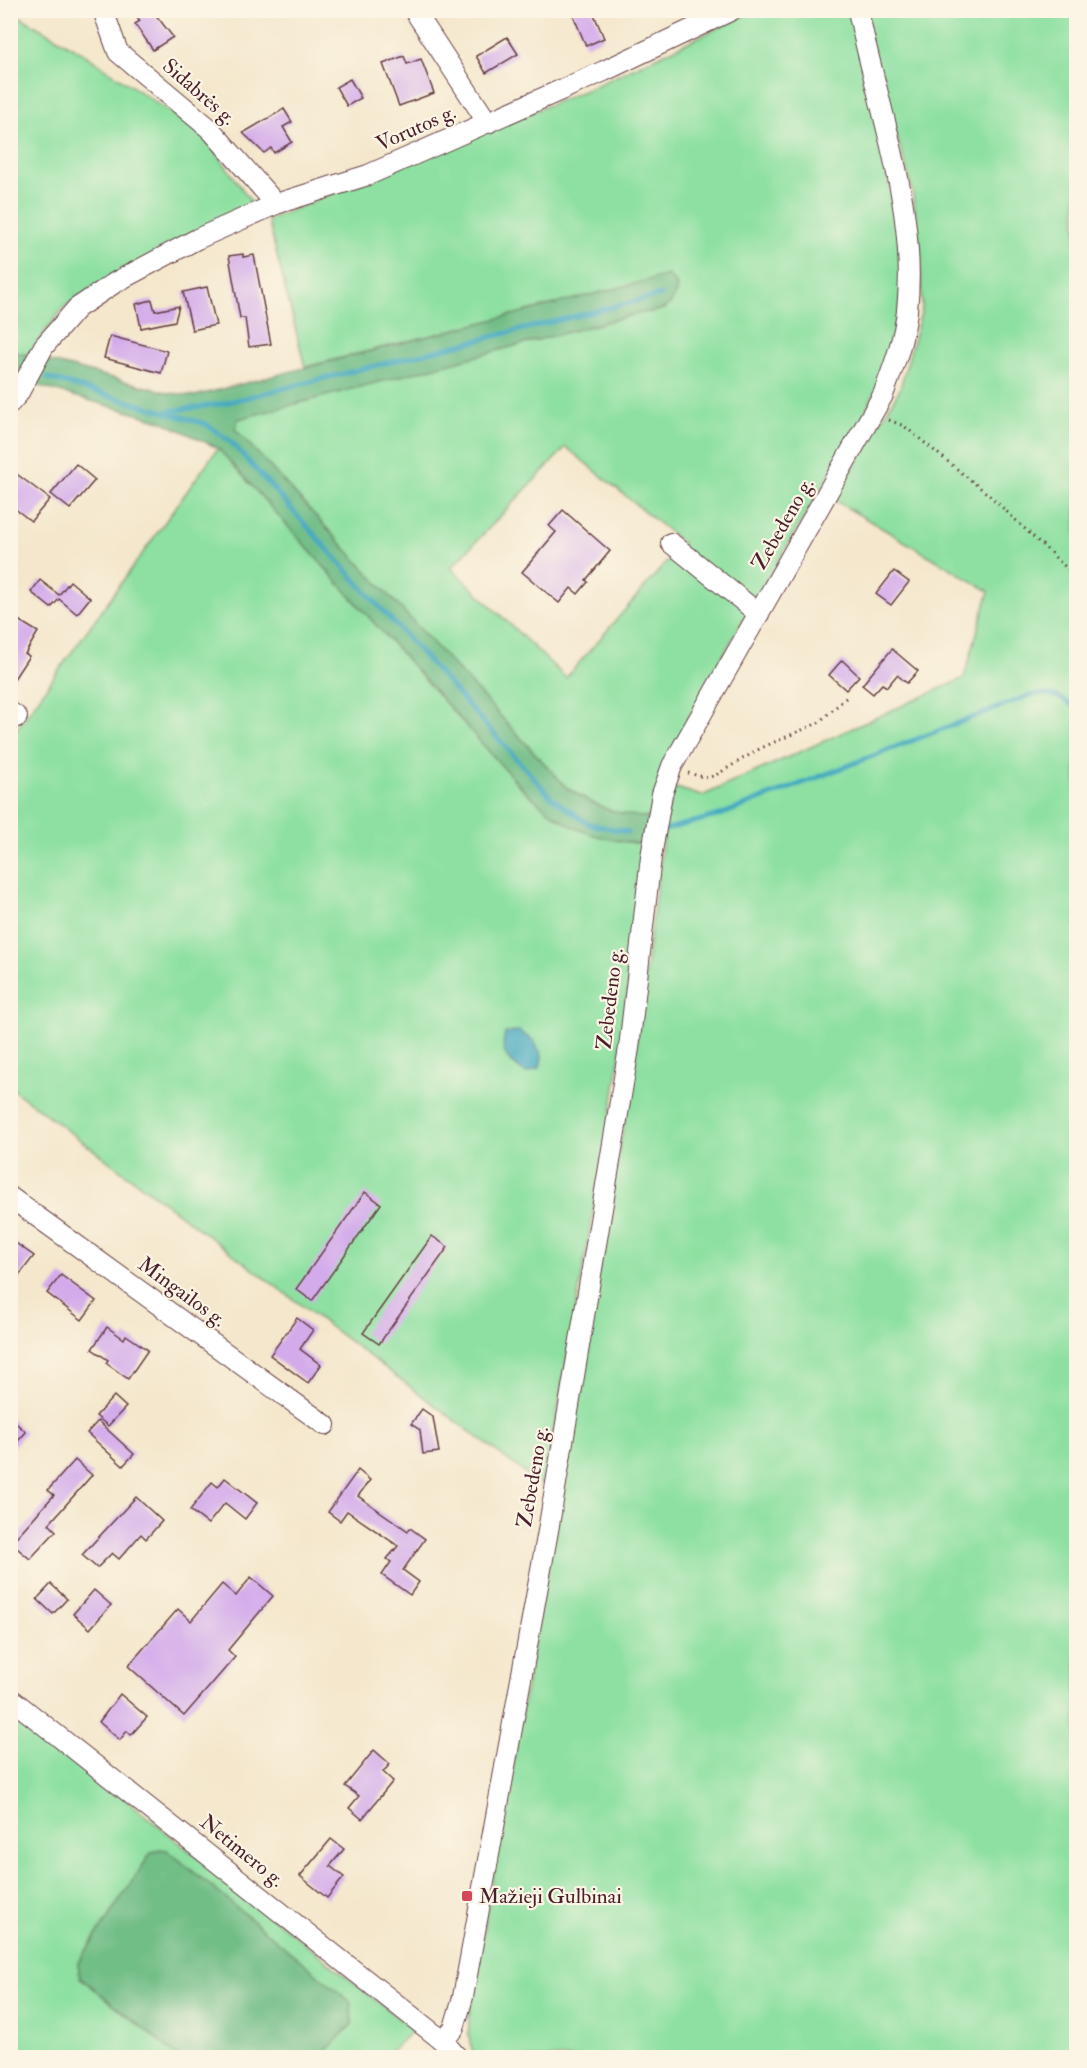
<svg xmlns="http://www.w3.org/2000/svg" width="1087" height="2068" font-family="'IM FELL Double Pica',serif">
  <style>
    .green { fill: #8de0a1; stroke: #6c8066; stroke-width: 1.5; fill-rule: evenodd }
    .forest { fill: #72be87; stroke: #5e6e59; stroke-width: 1.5 }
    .water { fill: #3fa8c0; stroke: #446476; stroke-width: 1.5 }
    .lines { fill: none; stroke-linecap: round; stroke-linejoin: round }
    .stream { stroke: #3fa8c0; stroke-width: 5 }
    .building { fill: #d3abeb }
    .street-casing { stroke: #643d43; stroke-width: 22 }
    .path { stroke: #643d43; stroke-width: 3; stroke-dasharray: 1.5 4.5; stroke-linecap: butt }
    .street { stroke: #fff; stroke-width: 20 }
    .poi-dot { fill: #d1495b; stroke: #fcf5e5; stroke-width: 2 }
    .labels { text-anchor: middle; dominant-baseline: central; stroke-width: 4.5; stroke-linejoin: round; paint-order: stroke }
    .street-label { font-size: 21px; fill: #4a1f2b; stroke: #fcf5e5 }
    .poi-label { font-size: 21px; fill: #4a1f2b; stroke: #fcf5e5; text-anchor: start }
  </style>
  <rect width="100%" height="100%" fill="#fcf5e5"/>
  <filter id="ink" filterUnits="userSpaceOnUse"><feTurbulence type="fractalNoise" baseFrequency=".0167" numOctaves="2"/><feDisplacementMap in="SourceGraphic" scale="12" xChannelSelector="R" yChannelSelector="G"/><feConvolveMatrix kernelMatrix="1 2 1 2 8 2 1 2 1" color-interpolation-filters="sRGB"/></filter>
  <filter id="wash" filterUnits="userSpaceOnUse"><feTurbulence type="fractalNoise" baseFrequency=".008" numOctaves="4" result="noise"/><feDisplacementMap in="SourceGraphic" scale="24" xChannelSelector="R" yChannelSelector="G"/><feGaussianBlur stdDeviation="1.35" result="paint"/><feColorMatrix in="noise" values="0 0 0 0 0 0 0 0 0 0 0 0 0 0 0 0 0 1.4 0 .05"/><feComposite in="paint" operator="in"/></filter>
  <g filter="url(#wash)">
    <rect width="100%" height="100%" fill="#f4e7cc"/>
    <g class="green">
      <polygon points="10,11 82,53 204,135 252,203 91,289 65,306 44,333 32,356 11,351"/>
      <path d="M754,11h97l47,209 4,68 -11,72 -34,68 -124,209 -45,81 -39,100c-36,-4 -52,-11 -82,-30l-332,-359 3,-10 398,-105c24,-4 37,-1 41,-29l-9,-9 -363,91 -37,-147 325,-133zM566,447l117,96 -117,135 -115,-110z"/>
      <path d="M865,11h211v2046l-599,1c-9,-13 -9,-26 -8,-42l163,-939 32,-247 9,-43 29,9 262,-118 25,-87 -155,-91 66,-111 22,-80 -1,-54 -9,-66 -45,-158z"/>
      <path d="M218,448l301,337c43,41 65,53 124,59l-19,182 -10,69 -70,392 -533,-399 -1,-362 6,4z"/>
      <polygon points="10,1707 413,2030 385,2057 320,2057 352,2024 160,1849 151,1853 78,1963 80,1977 179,2057 11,2057"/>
    </g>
    <g class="forest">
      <path d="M668,275l9,10c-4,28 -17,25 -41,29l-398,105 -3,10 332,359c30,19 46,26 82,30l-6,26c-59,-6 -81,-18 -124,-59l-301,-337 -57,-27 -150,-43 -1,-27 160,42 25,3z"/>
      <polygon points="160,1849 167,1850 351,2002 352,2024 320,2057 179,2057 80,1977 78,1963 151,1853"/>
    </g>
    <path class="water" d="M519,1031l15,10 8,15 -2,12 -14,5c-17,-11 -27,-19 -21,-40z"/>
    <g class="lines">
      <g class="stream">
        <polyline points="48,378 206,424 230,441 551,797 589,824 628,832"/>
        <polyline points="169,411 221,404 661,295"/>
        <path d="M664,830l56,-15 308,-119c20,-5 32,0 48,12"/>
      </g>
    </g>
    <g id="blocks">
      <g class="building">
        <polygon points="144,10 152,10 173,37 153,50 135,24 140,21 136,15"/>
        <polygon points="571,10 592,10 604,38 586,46"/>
        <polygon points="507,37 518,54 486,73 476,56"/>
        <polygon points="404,56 407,64 421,59 434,93 399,106 383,64"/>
        <polygon points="350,79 361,98 347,106 336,87"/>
        <polygon points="284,109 292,122 283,127 292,142 274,153 271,148 264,153 243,133"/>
        <polygon points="243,254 243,257 254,255 271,344 249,347 245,318 240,318 229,256"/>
        <polygon points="207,287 216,325 192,330 183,292"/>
        <polygon points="152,300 155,311 179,306 175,321 141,328 136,304"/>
        <polygon points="110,336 167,351 161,373 104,358"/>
        <polygon points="76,464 95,480 70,509 51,494"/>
        <polygon points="10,469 50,499 31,521 10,505"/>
        <polygon points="563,510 610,551 586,580 588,582 578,594 571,588 559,603 522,572 556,532 549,526"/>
        <polygon points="894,571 909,582 891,605 876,594"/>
        <polygon points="40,580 59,595 70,581 90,598 77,614 59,599 51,608 31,592"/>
        <polygon points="10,615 38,632 25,654 29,656 10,685"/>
        <polygon points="892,649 918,671 907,683 897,675 887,687 882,684 873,694 862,685"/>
        <polygon points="842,660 859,676 846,690 829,675"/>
        <polygon points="365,1192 381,1204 312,1301 296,1289"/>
        <polygon points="432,1236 448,1247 379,1344 363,1333"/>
        <polygon points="10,1239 34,1256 10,1287"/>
        <polygon points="61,1275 96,1301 82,1320 47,1293"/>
        <polygon points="297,1318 313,1330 300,1349 321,1365 308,1383 270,1355"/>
        <polygon points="107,1327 124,1339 126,1335 148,1350 128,1379 106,1363 108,1360 92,1349"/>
        <polygon points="114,1396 126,1407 108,1426 96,1416"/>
        <polygon points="422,1409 433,1417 439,1452 423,1454 420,1430 411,1424"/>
        <polygon points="10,1418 26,1432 10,1450"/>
        <polygon points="98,1421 134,1454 123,1466 87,1433"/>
        <polygon points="75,1460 92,1475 49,1524 56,1531 30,1559 11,1543 54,1495 48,1490"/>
        <polygon points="358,1470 370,1480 358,1496 408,1531 410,1528 425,1539 403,1570 419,1582 410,1595 382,1575 391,1562 387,1559 398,1546 347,1511 340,1521 328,1512"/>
        <polygon points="225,1478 257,1503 245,1519 225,1503 208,1524 190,1510 212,1482 218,1487"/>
        <polygon points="136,1497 162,1521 146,1539 141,1534 119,1559 112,1553 97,1568 82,1555"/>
        <polygon points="251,1577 273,1596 228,1650 235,1657 184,1716 128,1666 178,1609 191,1621 222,1584 236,1596"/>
        <polygon points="51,1584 67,1599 53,1614 37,1599"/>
        <polygon points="94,1590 111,1605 90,1629 73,1614"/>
        <polygon points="120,1694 147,1717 131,1735 127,1731 120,1740 99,1722"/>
        <polygon points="374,1750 390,1764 383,1772 393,1781 362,1819 349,1808 359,1796 345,1786"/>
        <polygon points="331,1839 344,1849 330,1866 344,1877 327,1898 300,1876"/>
      </g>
    </g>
  </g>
  <g filter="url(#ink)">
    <use href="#blocks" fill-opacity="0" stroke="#643d43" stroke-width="1.5"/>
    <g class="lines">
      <defs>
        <g id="street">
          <polyline points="103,10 118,52 210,129 276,204"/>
          <polyline points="414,10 488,123"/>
          <polyline points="10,403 18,394 44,346 77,308 116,282 197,239 276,204 368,175 604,71 732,10"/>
          <polyline points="671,543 759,614"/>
          <polyline points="10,712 17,717"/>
          <polyline points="10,1197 325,1425"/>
          <polyline points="10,1698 443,2041 458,2058"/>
          <path d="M443,2041l11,-13 9,-31 85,-466 81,-483 22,-191 11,-63 10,-28 211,-371c10,-27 21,-55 24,-84 11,-102 -29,-202 -49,-301"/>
        </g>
      </defs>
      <use href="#street" class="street-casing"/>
      <g class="path">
        <polyline points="889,420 904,426 989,495 1076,577"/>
        <polyline points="688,773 707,778 716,775 761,748 818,723 848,696"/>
      </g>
      <use href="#street" class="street"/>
    </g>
  </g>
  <rect class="poi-dot" x="461" y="1890" width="12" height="12" rx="3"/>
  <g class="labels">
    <g class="street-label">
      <text transform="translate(199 92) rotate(41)">Sidabrės g.</text>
      <text transform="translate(416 128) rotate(-24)">Vorutos g.</text>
      <text transform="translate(783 524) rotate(-60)">Zebedeno g.</text>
      <text transform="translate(610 999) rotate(-83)">Zebedeno g.</text>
      <text transform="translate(182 1292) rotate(36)">Mingailos g.</text>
      <text transform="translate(533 1477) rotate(-80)">Zebedeno g.</text>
      <text transform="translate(242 1851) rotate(39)">Netimero g.</text>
    </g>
    <g class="poi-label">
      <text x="479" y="1896">Mažieji Gulbinai</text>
    </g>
  </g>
  <rect width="1087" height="2068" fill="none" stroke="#fcf5e5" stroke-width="36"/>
</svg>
